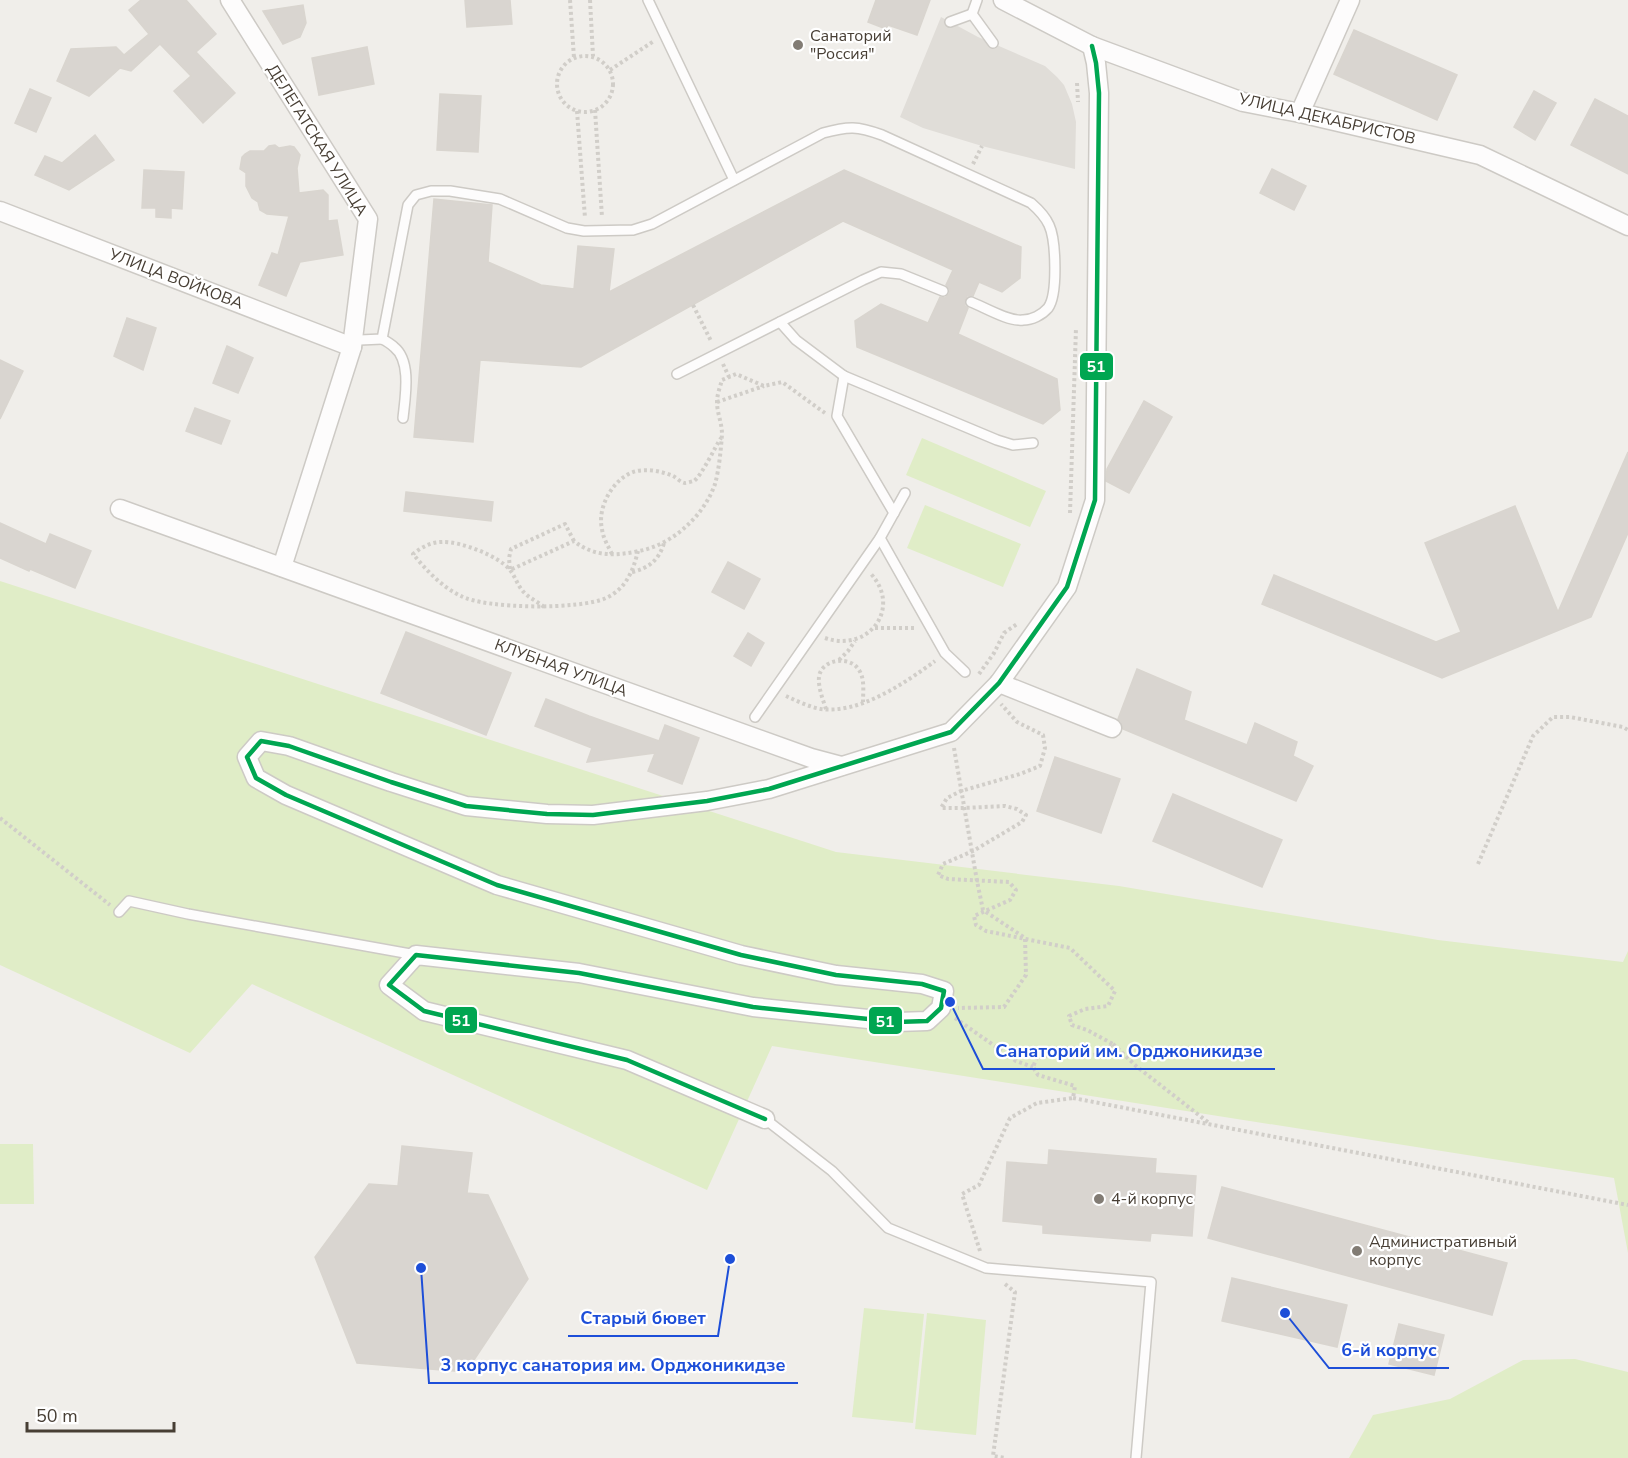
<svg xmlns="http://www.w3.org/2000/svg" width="1628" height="1458" font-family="'Nunito Sans',sans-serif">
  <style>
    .green { fill: #e0edc7 }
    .parking { fill: #e0ddd8 }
    .building { fill: #d9d5d0; stroke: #d9d5cf; stroke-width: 1.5 }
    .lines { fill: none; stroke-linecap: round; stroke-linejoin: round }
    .lane-casing { stroke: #cdcac5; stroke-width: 12 }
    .street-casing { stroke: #cdcac5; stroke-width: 21 }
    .path { stroke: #d1cec9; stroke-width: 4; stroke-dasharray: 3 3; stroke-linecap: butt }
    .lane { stroke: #fdfcfc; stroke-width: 9 }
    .street { stroke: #fdfcfc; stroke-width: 18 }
    .bus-1-casing { stroke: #fff; stroke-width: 9 }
    .bus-1 { stroke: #00a651; stroke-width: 4.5 }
    .poi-dot { fill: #827c74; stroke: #fff; stroke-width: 2 }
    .labels { text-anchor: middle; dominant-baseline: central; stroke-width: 4.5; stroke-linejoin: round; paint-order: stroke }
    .poi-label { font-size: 16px; fill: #473e34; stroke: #fff; text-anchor: start }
    .street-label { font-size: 16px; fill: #473e34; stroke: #fff }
    .leader { fill: none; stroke: #1d4ed8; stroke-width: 2 }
    .callout-dot { fill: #1d4ed8; stroke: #fff; stroke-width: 2 }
    .callout-label { font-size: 18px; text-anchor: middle; font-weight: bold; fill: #1d4ed8; stroke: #fff; stroke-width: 4.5; stroke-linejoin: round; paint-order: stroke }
    .line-badge { stroke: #fff; stroke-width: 2 }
    .badge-label { font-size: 16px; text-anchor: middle; font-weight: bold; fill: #fff }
  </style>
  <rect width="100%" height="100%" fill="#f0eeea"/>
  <g class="green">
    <polygon points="922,438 1046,491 1030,527 906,475"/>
    <polygon points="925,505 1021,544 1003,587 907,548"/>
    <polygon points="0,581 836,852 1119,886 1438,940 1623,962 1628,951 1628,1253 1614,1178 772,1046 707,1190 252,984 190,1053 0,965"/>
    <polygon points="0,1144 33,1144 34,1204 0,1204"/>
    <polygon points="864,1308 924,1314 913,1423 852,1417"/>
    <polygon points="927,1313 986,1320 976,1435 915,1429"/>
    <polygon points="1575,1359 1628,1372 1628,1458 1349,1458 1373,1415 1450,1399 1523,1360"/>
  </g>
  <polygon class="parking" points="941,17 978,37 1045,66 1057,77 1064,85 1072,104 1076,122 1075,169 982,146 923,128 900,117"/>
  <g class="building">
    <polygon points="141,0 186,0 216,34 196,52 235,93 203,123 174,91 191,76 160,44 131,71 120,68 89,96 57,81 71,49 116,47 124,55 149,34 129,10"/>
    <polygon points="465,0 510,0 512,24 467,27"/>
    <polygon points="876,0 930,0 917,35 888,25 886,29 868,22"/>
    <polygon points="303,5 306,23 300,37 283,44 263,11"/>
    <polygon points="1354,30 1457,75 1437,120 1334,74"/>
    <polygon points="367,47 374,84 319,95 312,58"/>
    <polygon points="30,89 51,98 36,132 15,123"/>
    <polygon points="1534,91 1556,103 1535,140 1514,127"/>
    <polygon points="440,94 481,96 478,152 437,150"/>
    <polygon points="1595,99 1628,116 1628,174 1571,145"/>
    <polygon points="95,135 114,160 69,190 35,175 45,156 62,163"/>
    <polygon points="275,145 279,148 290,146 294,147 300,155 297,168 299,193 323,190 328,195 328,221 337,220 343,255 300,262 286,296 259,285 272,253 278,255 289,216 267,214 260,210 258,202 252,198 246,186 246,173 240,169 242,157 245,154 250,151 264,151 269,146"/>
    <polygon points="1272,169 1306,186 1294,210 1260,193"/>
    <polygon points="144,170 184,172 182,209 171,208 171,218 156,217 156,208 142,208"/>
    <polygon points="844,170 1021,247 1020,278 1002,292 979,282 973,296 967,296 965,300 965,306 968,308 958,334 1057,379 1060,410 1043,424 857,347 855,321 881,304 928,323 940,297 945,298 949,294 950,290 946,285 953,270 843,221 581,367 480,360 473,442 414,437 434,199 492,205 488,262 541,285 574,289 578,246 614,249 609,292"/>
    <polygon points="127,318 156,328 143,370 114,356"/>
    <polygon points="227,346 253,358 238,393 213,383"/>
    <polygon points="0,360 23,371 0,419"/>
    <polygon points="1144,401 1172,417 1129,493 1106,481 1107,469"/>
    <polygon points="195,408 230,421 221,444 186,431"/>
    <polygon points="1628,452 1628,533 1591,617 1442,678 1262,604 1274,575 1436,642 1461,632 1425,543 1515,506 1558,612"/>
    <polygon points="406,492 493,502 491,521 404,511"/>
    <polygon points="0,523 46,544 50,534 91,551 75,588 30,569 29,571 0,558"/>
    <polygon points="728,562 760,579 744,609 712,592"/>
    <polygon points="406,632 511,673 486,735 381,693"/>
    <polygon points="748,633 764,643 751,666 734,656"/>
    <polygon points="1137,669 1191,692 1184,720 1247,745 1255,723 1297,742 1293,756 1313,766 1296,801 1123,729 1121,722 1118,719"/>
    <polygon points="546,699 589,716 659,741 665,725 699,738 682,784 648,771 655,753 587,762 592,748 535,726"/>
    <polygon points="1055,757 1120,779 1101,833 1037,811"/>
    <polygon points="1173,794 1282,840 1262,887 1153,841"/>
    <polygon points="402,1146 472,1153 467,1193 488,1195 528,1279 466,1372 357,1363 315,1257 369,1184 398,1186"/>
    <polygon points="1049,1150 1156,1159 1155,1173 1196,1176 1192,1236 1151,1233 1150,1241 1043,1233 1043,1225 1003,1221 1007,1162 1048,1165"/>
    <polygon points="1222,1187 1507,1263 1492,1315 1208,1238"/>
    <polygon points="1232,1278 1347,1305 1337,1347 1222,1321"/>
    <polygon points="1399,1324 1444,1335 1434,1375 1389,1364"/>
  </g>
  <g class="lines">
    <defs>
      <g id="lane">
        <polyline points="648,0 734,180"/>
        <polyline points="977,0 972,14 993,43"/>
        <polyline points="950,22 972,14"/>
        <polyline points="780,322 796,340 844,376 997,440 1013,445 1033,443"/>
        <path d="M382,339c4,2 9,5 12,8 18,14 11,51 9,71"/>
        <path d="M360,340l22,-1 26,-134 8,-10 15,-4h19l50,8 67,29 17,3 49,-1 19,-6 171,-91c26,-7 34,-7 59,2l149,68c8,7 14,13 18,22 7,15 9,70 -1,83 -6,7 -16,12 -25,12 -14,2 -39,-13 -52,-18"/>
        <polyline points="677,374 863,280 881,272 901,274 943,291"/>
        <polyline points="844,376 837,416 894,513"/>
        <polyline points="880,538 945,653 965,672"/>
        <polyline points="755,717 880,538 905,493"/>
        <polyline points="119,912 129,901 188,914 416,955"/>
        <polyline points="765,1119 832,1171 888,1228 986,1268 1151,1282 1136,1458"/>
      </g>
      <g id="street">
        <polyline points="230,0 368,219 352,347 282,567"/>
        <polyline points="1003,0 1092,46 1243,102 1300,113 1480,155 1628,226"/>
        <polyline points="1300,113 1350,0"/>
        <polyline points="0,211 352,347"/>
        <polyline points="120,509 811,758 841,766"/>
        <polyline points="999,683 1112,728"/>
        <polyline points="765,1119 627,1060 424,1011 389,985 416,955 579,973 753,1007 897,1022 927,1021 941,1008 944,991 922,984 836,975 741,955 497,885 286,795 256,778 247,757 261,741 289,746 391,782 466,806 547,814 593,815 707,801 769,789 951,732 999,683 1067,587 1095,500 1099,93 1096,63 1092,46"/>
      </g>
    </defs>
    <use href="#lane" class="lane-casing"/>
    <use href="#street" class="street-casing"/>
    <g class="path">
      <polyline points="570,0 574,58"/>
      <polyline points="590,0 593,56"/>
      <circle cx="585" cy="84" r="28"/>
      <polyline points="610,70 654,41"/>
      <polyline points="1077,83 1078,102"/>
      <polyline points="595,110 602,217"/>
      <polyline points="577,111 585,218"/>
      <polyline points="973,164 982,146"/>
      <polyline points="693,305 711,341"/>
      <polyline points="723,364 729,377"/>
      <polyline points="717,402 764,386"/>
      <polyline points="1070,513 1076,328"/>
      <path d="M574,541l-9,-17 -54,25 -2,9 1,12 64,-29c20,16 41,15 65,10 33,-6 65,-35 76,-67 4,-14 6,-35 7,-50 0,-11 -5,-21 -5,-32 0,-7 3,-15 5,-22l14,-6 28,12 18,-4 43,31"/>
      <path d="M612,554c-4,-8 -9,-16 -10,-25 -5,-21 10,-49 31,-57 13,-4 28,-1 40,4 4,2 8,7 12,7 2,0 8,-2 9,-2 8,-6 21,-34 27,-43"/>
      <path d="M632,572c17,-4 27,-12 32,-29"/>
      <path d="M544,607c-7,-6 -17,-10 -22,-17 -5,-6 -7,-14 -12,-20 -11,-14 -50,-29 -68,-28 -11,0 -20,5 -29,12 13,16 29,33 48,42 24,13 119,14 145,2 20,-9 27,-27 32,-47"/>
      <polyline points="875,628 915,628"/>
      <path d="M825,638c44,15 77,-30 46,-64"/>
      <polyline points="839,660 848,651 855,641"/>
      <polyline points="979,674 994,653 1004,633 1017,624"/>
      <path d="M786,696c11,5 23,11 35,13 39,5 84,-26 114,-48"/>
      <path d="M826,709c-3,-9 -8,-22 -7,-32 2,-18 31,-22 40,-7 6,9 4,22 4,32"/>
      <polyline points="954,748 977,881 983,910 1025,938 1026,975 1004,1007 958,1008"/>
      <polyline points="0,818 110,905"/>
      <polyline points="1478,864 1533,736 1553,717 1570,717 1623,727 1628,730"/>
      <polyline points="955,1018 1016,1061 1033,1067"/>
      <polyline points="1113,1044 1136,1066 1209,1123"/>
      <polyline points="1073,1098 1628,1205"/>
      <polyline points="980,1251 962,1194 979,1185 1010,1118 1037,1103 1073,1098 1075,1086 1038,1075 1033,1067 1037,1057 1076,1052 1093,1055 1103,1053 1113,1044 1087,1030 1072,1025 1069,1016 1085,1009 1108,1006 1115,991 1070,948 986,931 976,925 974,916 1010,900 1016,890 1009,882 948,879 938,875 943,864 973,851 1022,822 1026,815 1017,809 1005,806 964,808 941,808 947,798 961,791 1020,774 1040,766 1045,748 1043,735 1017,722 1001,704"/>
      <polyline points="1005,1284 1015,1292 993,1456 1006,1458"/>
    </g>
    <use href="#lane" class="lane"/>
    <use href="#street" class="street"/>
    <defs>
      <polyline id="bus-1" points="765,1119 627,1060 424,1011 389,985 416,955 579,973 753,1007 897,1022 927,1021 941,1008 944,991 922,984 836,975 741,955 497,885 286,795 256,778 247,757 261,741 289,746 391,782 466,806 547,814 593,815 707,801 769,789 951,732 999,683 1067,587 1095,500 1099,93 1096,63 1092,46"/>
    </defs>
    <use href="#bus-1" class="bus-1-casing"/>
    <use href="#bus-1" class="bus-1"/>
  </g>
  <g class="poi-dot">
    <circle cx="798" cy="45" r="6"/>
    <circle cx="1099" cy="1199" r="6"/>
    <circle cx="1357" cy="1251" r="6"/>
  </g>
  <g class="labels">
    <g class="poi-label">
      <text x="810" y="36">Санаторий<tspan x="810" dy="18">"Россия"</tspan></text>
      <text x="1111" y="1199">4-й корпус</text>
      <text x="1369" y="1242">Административный<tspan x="1369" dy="18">корпус</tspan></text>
    </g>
    <g class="street-label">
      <text transform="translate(1327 119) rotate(13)">УЛИЦА ДЕКАБРИСТОВ</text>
      <text transform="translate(317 140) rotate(58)">ДЕЛЕГАТСКАЯ УЛИЦА</text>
      <text transform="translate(176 279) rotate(21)">УЛИЦА ВОЙКОВА</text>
      <text transform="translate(561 668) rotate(20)">КЛУБНАЯ УЛИЦА</text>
    </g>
  </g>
  <path class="leader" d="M950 1002L983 1069H1275M730 1259L718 1336H568M1285 1313L1329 1368H1449M421 1268L429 1383H798"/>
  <g class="callout-dot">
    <circle cx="950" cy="1002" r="6"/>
    <circle cx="730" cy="1259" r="6"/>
    <circle cx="1285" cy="1313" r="6"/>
    <circle cx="421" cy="1268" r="6"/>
  </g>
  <g class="callout-label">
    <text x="1129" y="1057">Санаторий им. Орджоникидзе</text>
    <text x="643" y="1324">Старый бювет</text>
    <text x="1389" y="1356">6-й корпус</text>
    <text x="613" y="1371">3 корпус санатория им. Орджоникидзе</text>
  </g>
  <g class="line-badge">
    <rect x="1079" y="352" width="35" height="29" rx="6" fill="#00a651"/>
    <rect x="444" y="1006" width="34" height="28" rx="6" fill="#00a651"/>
    <rect x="868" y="1006" width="35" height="29" rx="6" fill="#00a651"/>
  </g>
  <g class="badge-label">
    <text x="1096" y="372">51</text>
    <text x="461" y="1026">51</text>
    <text x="885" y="1027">51</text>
  </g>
  <path d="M27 1422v9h147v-9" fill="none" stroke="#473e34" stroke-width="3"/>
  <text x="36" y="1422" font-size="18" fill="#473e34" stroke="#ffffff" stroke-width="4.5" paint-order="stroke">50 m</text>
</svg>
